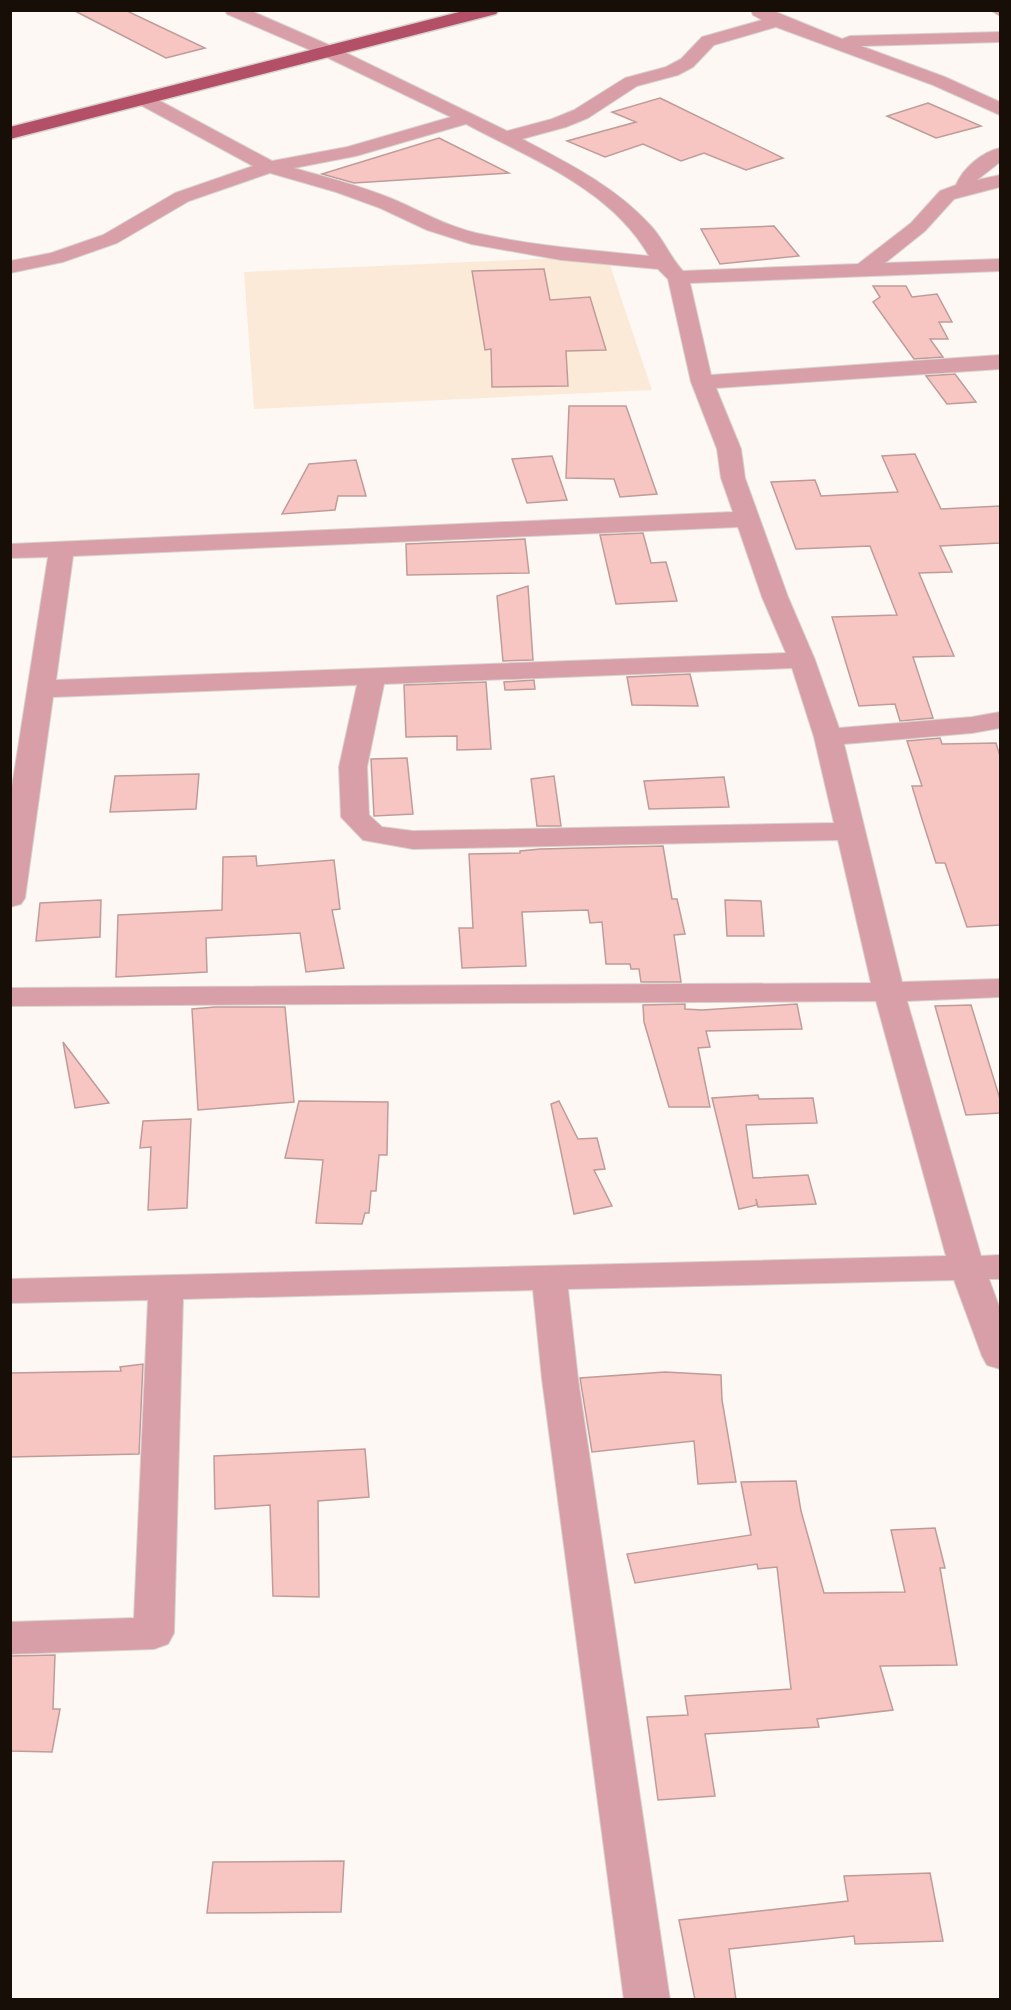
<svg xmlns="http://www.w3.org/2000/svg" width="1011" height="2010" font-family="'PT Sans',sans-serif">
  <style>
    .built { fill: #fcead8 }
    .building { fill: #f7c5c2; stroke: #bf9c9a; stroke-width: 1.5 }
    .lines { fill: none; stroke-linecap: round; stroke-linejoin: round }
    .minor-casing { stroke: #d8d3cd; stroke-width: 2 }
    .major-casing { stroke: #d8d3cd; stroke-width: 3 }
    .minor { fill: #d89fa9; fill-rule: evenodd }
    .major { fill: #b34f67; fill-rule: evenodd }
  </style>
  <rect width="100%" height="100%" fill="#fdf8f3"/>
  <polygon class="built" points="607,256 652,390 254,409 244,272"/>
  <g class="building">
    <polygon points="73,10 125,10 205,48 166,58"/>
    <polygon points="660,98 783,158 746,170 704,153 681,161 643,144 605,157 567,141 636,122 612,112"/>
    <polygon points="928,103 981,126 936,138 887,116"/>
    <polygon points="439,138 509,173 354,183 322,174"/>
    <polygon points="774,226 799,256 720,264 701,229"/>
    <polygon points="544,269 550,300 590,297 606,350 566,351 568,386 492,387 491,349 485,350 472,271"/>
    <polygon points="873,286 906,286 912,297 937,294 952,322 939,322 948,339 930,339 943,357 914,359 873,302 880,297"/>
    <polygon points="955,374 976,402 947,404 926,376"/>
    <polygon points="569,406 626,406 657,494 620,497 614,479 566,478"/>
    <polygon points="915,454 941,509 1000,506 1000,543 940,546 952,572 919,573 954,656 913,657 933,718 900,721 895,704 859,706 832,617 897,615 870,546 796,549 771,482 815,480 821,496 898,492 882,456"/>
    <polygon points="552,456 567,500 527,503 512,459"/>
    <polygon points="356,460 366,496 338,496 335,510 282,514 309,464"/>
    <polygon points="643,533 651,563 666,562 677,601 616,604 600,535"/>
    <polygon points="525,539 529,573 407,575 406,544"/>
    <polygon points="528,586 533,660 503,661 497,596"/>
    <polygon points="690,674 698,706 632,705 627,677"/>
    <polygon points="534,680 535,689 505,690 504,682"/>
    <polygon points="486,682 491,749 457,750 457,736 406,737 404,685"/>
    <polygon points="940,738 942,744 996,743 1000,756 1000,925 967,927 945,863 936,863 921,816 912,786 922,786 907,741"/>
    <polygon points="407,758 413,814 374,816 371,759"/>
    <polygon points="199,774 196,809 110,812 115,776"/>
    <polygon points="554,776 561,826 537,826 531,779"/>
    <polygon points="724,777 729,807 649,809 644,781"/>
    <polygon points="663,846 672,899 677,899 685,934 674,935 681,982 641,982 639,969 631,969 630,964 606,964 602,922 590,923 588,910 522,912 526,966 462,968 459,928 473,928 469,854 520,853 520,851 540,849"/>
    <polygon points="256,856 257,866 334,860 340,909 332,910 344,968 306,972 300,933 206,938 207,972 116,977 118,915 222,910 223,857"/>
    <polygon points="101,900 100,937 36,941 40,903"/>
    <polygon points="725,900 761,901 764,936 727,936"/>
    <polygon points="685,1004 685,1009 702,1010 797,1004 802,1029 706,1031 710,1047 698,1048 710,1107 669,1107 644,1022 643,1005"/>
    <polygon points="971,1005 1000,1099 1000,1113 966,1115 935,1006"/>
    <polygon points="215,1007 285,1007 294,1102 198,1110 192,1009"/>
    <polygon points="63,1042 109,1103 75,1108"/>
    <polygon points="758,1095 759,1099 813,1098 817,1123 746,1125 753,1178 808,1175 816,1204 758,1207 756,1199 757,1205 739,1209 712,1098"/>
    <polygon points="299,1101 388,1102 387,1155 379,1155 376,1191 371,1191 369,1213 365,1213 362,1224 316,1223 323,1160 285,1158"/>
    <polygon points="559,1101 578,1139 597,1138 605,1169 594,1170 612,1206 574,1214 551,1104"/>
    <polygon points="191,1119 187,1208 148,1210 151,1147 140,1148 143,1121"/>
    <polygon points="143,1364 139,1454 10,1457 10,1373 121,1371 120,1367"/>
    <polygon points="665,1372 721,1375 722,1400 736,1482 698,1484 694,1441 592,1452 580,1378"/>
    <polygon points="365,1449 369,1497 318,1501 319,1597 273,1596 270,1505 215,1509 214,1456"/>
    <polygon points="796,1481 801,1511 824,1593 905,1592 891,1530 935,1528 945,1568 940,1568 957,1665 880,1666 893,1710 817,1719 819,1727 705,1734 715,1796 658,1800 647,1717 688,1715 685,1696 791,1689 777,1567 758,1569 757,1564 635,1583 627,1554 751,1535 741,1482"/>
    <polygon points="55,1655 53,1709 60,1709 52,1752 10,1751 10,1656"/>
    <polygon points="344,1861 341,1912 207,1913 213,1862"/>
    <polygon points="930,1873 943,1941 855,1944 854,1936 729,1949 736,2000 695,2000 679,1920 848,1901 844,1876"/>
  </g>
  <g class="lines">
    <defs>
      <g id="minor">
        <path d="M225,10h24l87,38 171,83 45,-12 22,-9 51,-32 41,-11 15,-8 21,-22 60,-17 -9,-5 -2,-5h20l71,29 8,-3 150,-4v10l-139,4 84,31 55,25v13l-67,-30 -157,-58 -62,18 -21,22 -15,8 -41,11 -49,32 -22,9 -44,12c46,24 94,48 129,87 13,14 19,31 32,45l175,-7 53,-41 29,-32 16,-6c7,-17 26,-33 44,-37v14l-23,18 23,-5v12l-46,12 -29,32 -40,32 115,-4v12l-310,12 21,92 289,-20v14l-284,19 25,61 4,29 43,119 27,63 24,68 133,-11 28,-5v16l-28,5 -128,11 58,238 98,-3v18l-93,4 74,255 19,-1v24h-11l11,30v60l-13,-4 -5,-9 -28,-76 -386,9 10,90 92,621h-46l-82,-621 -9,-89 -350,9 -9,334 -6,11 -14,5 -144,5v-32l124,-4 14,-318 -138,3v-24l936,-23 -70,-255 -866,5v-18l861,-5 -33,-143 -425,9 -50,-9 -22,-23 -2,-50 18,-82 -304,12 -28,201 -4,6 -11,3v-108l38,-242 -38,1v-14l723,-32 -12,-34 -4,-29 -26,-67 -23,-103 -10,-10 -97,-9 -90,-16 -44,-14 -47,-22 -44,-16 -66,-19 -81,28 -72,42 -54,19 -53,11v-12l41,-8 52,-18 72,-42 78,-27 -116,-63 -3,-4 3,-4h12l123,66 75,-14 104,-30 -127,-61 -97,-42zM466,124c65,35 145,65 183,132 -58,-6 -116,-10 -173,-23 -29,-7 -54,-21 -81,-33 -33,-14 -67,-22 -101,-32l62,-12zM738,527l24,70 24,56 -730,27 17,-124zM792,668l22,69 20,86 -421,8 -31,-4 -13,-12 -2,-48 17,-83z"/>
        <polygon points="990,10 1000,10 1000,16"/>
      </g>
      <polygon id="major" points="467,10 499,10 496,14 10,139 10,127"/>
    </defs>
    <use href="#minor" class="minor-casing"/>
    <use href="#major" class="major-casing"/>
    <use href="#minor" class="minor"/>
    <use href="#major" class="major"/>
  </g>
  <rect width="1011" height="2010" fill="none" stroke="#170f07" stroke-width="24"/>
</svg>
